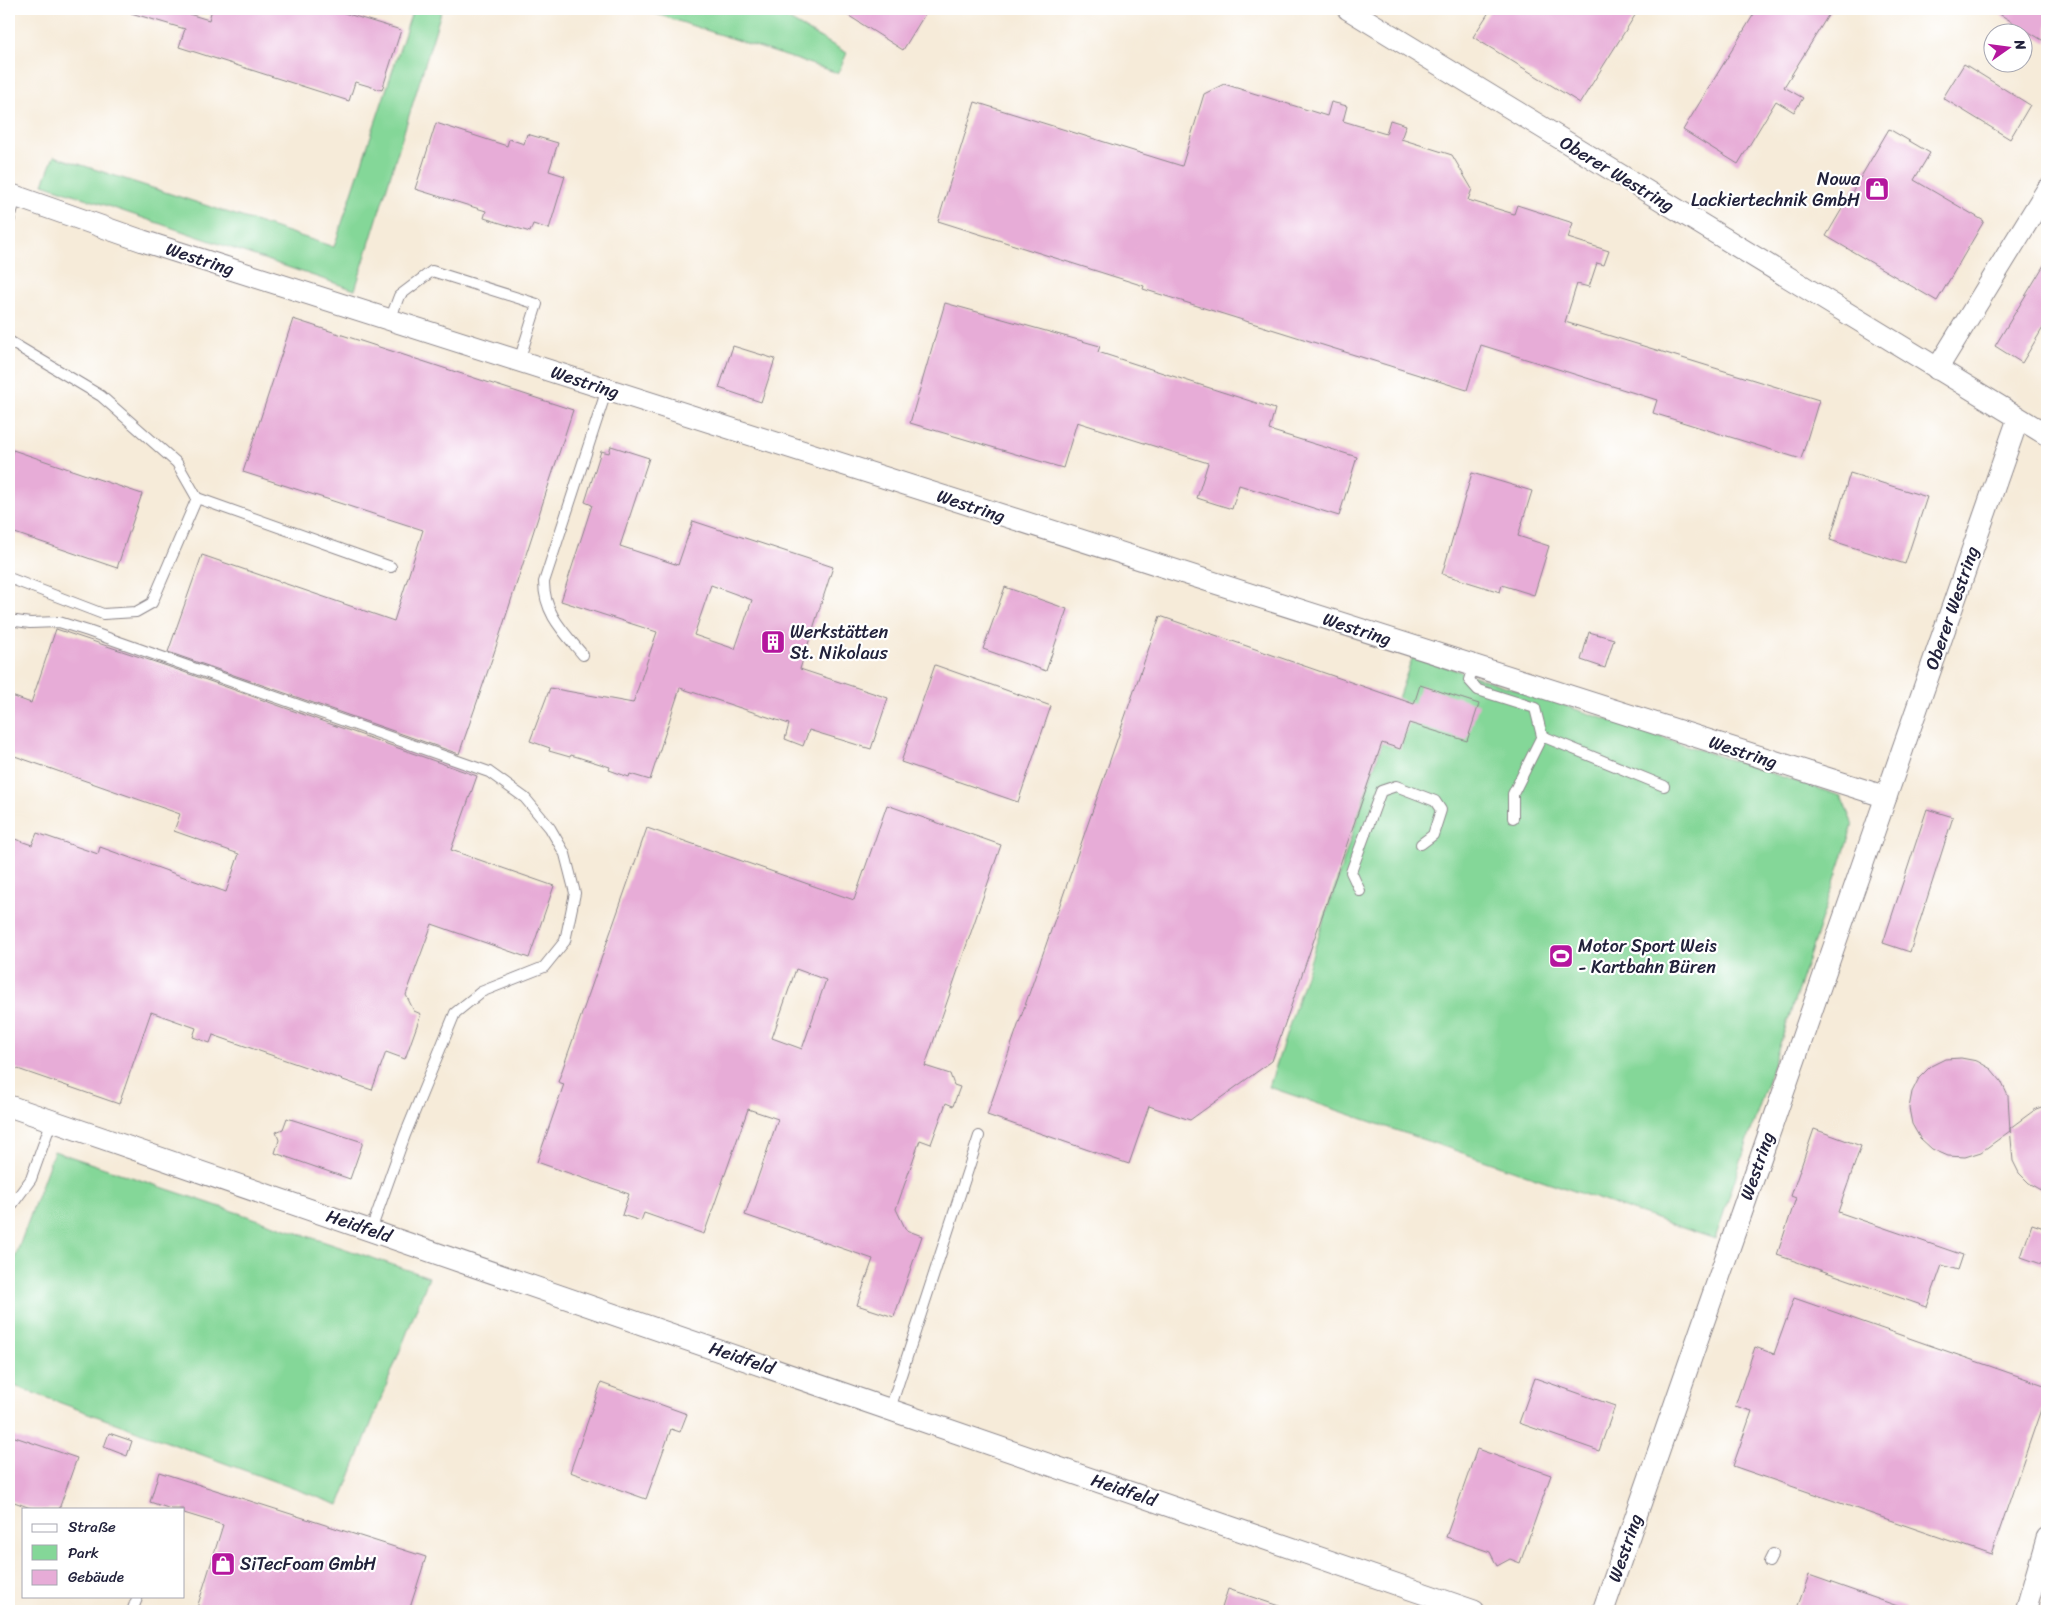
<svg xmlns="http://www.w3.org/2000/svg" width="2056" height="1620" font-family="Sriracha,sans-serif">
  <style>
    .green { fill: #84d798; stroke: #537c6a }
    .building { fill: #e7acd7; fill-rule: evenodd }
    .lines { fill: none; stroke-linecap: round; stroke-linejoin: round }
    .lane-casing { stroke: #8c868a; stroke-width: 12 }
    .street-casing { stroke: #8c868a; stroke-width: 23 }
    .lane { stroke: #fff; stroke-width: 10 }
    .street { stroke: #fff; stroke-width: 21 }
    .labels { text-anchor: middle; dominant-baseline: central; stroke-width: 4.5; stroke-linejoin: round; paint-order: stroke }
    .street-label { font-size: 18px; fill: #22223b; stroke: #fff }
    .poi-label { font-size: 18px; fill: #22223b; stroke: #fff; text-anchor: start }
  </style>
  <rect width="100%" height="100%" fill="#fff"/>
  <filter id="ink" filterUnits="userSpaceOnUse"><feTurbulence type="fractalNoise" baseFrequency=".02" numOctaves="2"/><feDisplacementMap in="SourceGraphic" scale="10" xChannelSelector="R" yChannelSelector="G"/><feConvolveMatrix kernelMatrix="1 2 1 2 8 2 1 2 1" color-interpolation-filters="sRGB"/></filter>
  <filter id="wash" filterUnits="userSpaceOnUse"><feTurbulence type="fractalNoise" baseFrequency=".0096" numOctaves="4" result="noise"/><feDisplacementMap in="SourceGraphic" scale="20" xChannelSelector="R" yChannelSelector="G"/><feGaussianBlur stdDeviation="1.12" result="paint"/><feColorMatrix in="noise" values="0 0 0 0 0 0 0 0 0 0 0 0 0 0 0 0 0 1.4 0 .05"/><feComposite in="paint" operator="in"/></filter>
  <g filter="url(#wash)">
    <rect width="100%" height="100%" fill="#f6ebd9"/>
    <g class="green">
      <polygon points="413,9 442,9 355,290 43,184 54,156 334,247"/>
      <polygon points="641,9 770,9 847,53 838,73"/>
      <polygon points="1413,656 1841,796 1853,825 1715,1239 1269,1087 1382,743"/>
      <polygon points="54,1151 429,1277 339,1505 9,1384 9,1274"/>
    </g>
    <g id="blocks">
      <g class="building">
        <polygon points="132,9 172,9 209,20 212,9 331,9 401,30 382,90 355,82 349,101 179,47 185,29 131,13"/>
        <polygon points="838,9 928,9 903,50"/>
        <polygon points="1491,9 1639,9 1580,103 1473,37"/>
        <polygon points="1757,9 1832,9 1784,87 1803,98 1794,112 1776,101 1738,164 1683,130"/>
        <polygon points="1991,9 2047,9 2047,43"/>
        <polygon points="1964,64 2030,105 2010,139 1943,98"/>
        <polygon points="1224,84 1327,116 1331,102 1347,106 1343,121 1386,134 1390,120 1406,125 1401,139 1452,155 1472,189 1468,200 1514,214 1517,205 1573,223 1568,238 1609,251 1604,265 1597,263 1589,287 1577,284 1565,322 1819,400 1801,459 1653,413 1657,400 1481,345 1467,390 1143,289 1144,286 938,221 975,102 1182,166 1204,94"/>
        <polygon points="436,123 507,146 509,139 524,144 527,134 558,143 549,171 565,176 549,229 533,224 530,232 484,218 486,211 415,189"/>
        <polygon points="1889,129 1930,153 1914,180 1984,221 1937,301 1826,236"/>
        <polygon points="2047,260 2047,321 2022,363 1995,346"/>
        <polygon points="945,303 1100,346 1098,352 1275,409 1269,430 1357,457 1339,516 1239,485 1232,509 1197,498 1208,463 1077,422 1063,468 910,423"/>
        <polygon points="293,319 573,410 493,656 459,754 168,652 202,555 394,621 423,530 243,472"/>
        <polygon points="733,346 775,359 761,402 719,388"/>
        <path d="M611,446l38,12 -29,88 58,19 15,-44 140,46 -33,102 88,29 -17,51 -62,-19 -6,16 -18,-7 4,-15 -109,-36 -30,92 -20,-6 -1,3 -20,-7 1,-3 -39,-12 -1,2 -21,-6 1,-3 -20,-7 20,-53 83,15 24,-71 -96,-31 31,-96 -7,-3 16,-51 8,2zM711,585l41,15 -17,49 -41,-14z"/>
        <polygon points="13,450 142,494 117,568 9,531 9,462"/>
        <polygon points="1472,473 1532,491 1518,536 1549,546 1534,595 1502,585 1500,592 1442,574"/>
        <polygon points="1850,473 1927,497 1905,564 1830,540"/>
        <polygon points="1005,587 1067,609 1046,671 983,649"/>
        <polygon points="1160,616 1414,704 1420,685 1479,704 1467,741 1409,723 1400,749 1382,743 1272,1061 1190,1120 1149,1106 1129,1164 987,1115"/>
        <polygon points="56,629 164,665 477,776 451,850 554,886 529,958 432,924 406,995 414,1011 421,1014 405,1059 386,1052 372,1090 213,1035 210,1043 193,1037 196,1028 151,1012 119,1104 9,1066 9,837 32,845 37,833 98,854 100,847 226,892 239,854 174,831 180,814 9,754 9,695 31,703"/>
        <polygon points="1589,632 1614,639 1605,668 1581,660"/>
        <polygon points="935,665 1051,706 1018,802 901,762"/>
        <path d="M887,805l114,40 -76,221 25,8 4,11 6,2 -7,19 -7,-3 -15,41 -11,-4 -24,69 10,21 16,6 -28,81 -37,-12 16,-46 -128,-44 33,-96 -30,-10 -44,125 -60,-21 -3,8 -19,-6 7,-21 -92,-32 27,-78 -6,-2 89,-254 207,72zM796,969l30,11 -24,69 -30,-11z"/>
        <polygon points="1927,809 1953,817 1910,952 1883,943"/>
        <polygon points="1961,1058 1977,1061 1991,1069 2001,1081 2008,1096 2010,1131 1981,1152 1965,1157 1948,1156 1932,1149 1920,1138 1912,1124 1909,1108 1912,1092 1919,1078 1931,1066 1945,1059"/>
        <polygon points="2047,1105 2047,1193 2029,1183 2019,1173 2013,1161 2010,1128 2036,1109"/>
        <polygon points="287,1118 363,1142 350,1179 275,1153 279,1140 276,1132 283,1129"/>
        <polygon points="1814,1129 1861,1146 1838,1212 1963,1255 1958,1270 1942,1265 1927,1307 1777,1255 1796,1198 1791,1196"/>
        <polygon points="2032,1224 2047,1229 2047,1266 2021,1257"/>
        <polygon points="1794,1298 2047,1386 2047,1392 1991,1555 1733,1466 1752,1411 1735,1406 1755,1347 1774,1354"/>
        <polygon points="1535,1378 1615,1406 1599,1451 1519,1423"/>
        <polygon points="601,1383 687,1414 680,1432 671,1429 646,1499 570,1472"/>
        <polygon points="109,1433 132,1441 127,1456 104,1447"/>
        <polygon points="9,1435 77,1458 59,1509 33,1509 9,1500"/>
        <polygon points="1477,1449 1551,1475 1520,1563 1510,1559 1497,1566 1490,1552 1446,1537"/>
        <polygon points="159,1472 426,1557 409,1611 196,1611 223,1525 184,1513 184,1509 171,1509 150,1502"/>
        <polygon points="1809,1575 1906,1609 1906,1611 1796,1611"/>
        <polygon points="1228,1589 1285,1608 1285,1611 1221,1611"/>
      </g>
    </g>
  </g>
  <g filter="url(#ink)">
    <use href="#blocks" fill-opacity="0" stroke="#8c868a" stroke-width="1"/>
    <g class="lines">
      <defs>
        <g id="lane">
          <polyline points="9,222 16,197"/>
          <polyline points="390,320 399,296 432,271 537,304 519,361"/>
          <polyline points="9,341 101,396 177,463 197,498 152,603 136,612 103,614 9,578"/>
          <polyline points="197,498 391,567"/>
          <polyline points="9,620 30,623 59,622 88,631 489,772 525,798 550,828 565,854 575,893 565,941 544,967 481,992 455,1013 405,1135 371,1230"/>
          <path d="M583,655c-19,-23 -39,-41 -39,-73l63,-193"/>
          <polyline points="1473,667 1469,680 1478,690 1535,708 1542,736 1513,794 1513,818"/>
          <polyline points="1542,736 1664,786"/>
          <polyline points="1360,891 1351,872 1381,791 1396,786 1435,801 1441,810 1433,835 1421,844"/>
          <polyline points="9,1209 31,1179 52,1120"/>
          <polyline points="890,1409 979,1136"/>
          <polyline points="1769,1562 1773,1554"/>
          <polyline points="132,1611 138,1596"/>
        </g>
        <g id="street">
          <polyline points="1348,9 2047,435"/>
          <polyline points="9,194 143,241 1886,797 1603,1611"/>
          <polyline points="1937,369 2047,190"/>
          <polyline points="1886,797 2018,419"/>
          <polyline points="9,1106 1474,1611"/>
          <polyline points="2026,1611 2047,1538"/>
        </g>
      </defs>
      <use href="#lane" class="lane-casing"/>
      <use href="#street" class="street-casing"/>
      <use href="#lane" class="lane"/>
      <use href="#street" class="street"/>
    </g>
  </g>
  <defs>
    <symbol id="shop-square" viewBox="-11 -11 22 22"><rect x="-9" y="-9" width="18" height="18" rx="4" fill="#b5179e" stroke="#fff"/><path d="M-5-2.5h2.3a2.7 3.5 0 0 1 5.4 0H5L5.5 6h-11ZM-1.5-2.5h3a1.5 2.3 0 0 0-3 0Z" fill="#fff"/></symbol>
    <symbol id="building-square" viewBox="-11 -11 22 22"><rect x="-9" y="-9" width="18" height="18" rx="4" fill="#b5179e" stroke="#fff"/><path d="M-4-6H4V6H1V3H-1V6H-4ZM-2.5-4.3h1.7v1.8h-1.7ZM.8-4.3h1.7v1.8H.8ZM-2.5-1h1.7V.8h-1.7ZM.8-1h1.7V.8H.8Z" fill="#fff"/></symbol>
    <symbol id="stadium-square" viewBox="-11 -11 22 22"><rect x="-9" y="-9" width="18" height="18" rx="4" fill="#b5179e" stroke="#fff"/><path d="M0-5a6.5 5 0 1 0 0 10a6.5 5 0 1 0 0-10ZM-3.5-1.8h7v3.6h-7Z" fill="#fff"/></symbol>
  </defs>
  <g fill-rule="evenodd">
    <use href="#shop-square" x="1863" y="175" width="28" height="28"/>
    <use href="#building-square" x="759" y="628" width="28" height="28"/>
    <use href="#stadium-square" x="1547" y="942" width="28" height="28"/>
    <use href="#shop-square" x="209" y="1550" width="28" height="28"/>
  </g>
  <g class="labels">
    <g class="street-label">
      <text transform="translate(1617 174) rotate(31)">Oberer Westring</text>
      <text transform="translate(200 259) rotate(18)">Westring</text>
      <text transform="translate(585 382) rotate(18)">Westring</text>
      <text transform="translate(971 506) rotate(18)">Westring</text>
      <text transform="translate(1952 608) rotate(-71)">Oberer Westring</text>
      <text transform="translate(1357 629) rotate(18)">Westring</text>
      <text transform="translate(1743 752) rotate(18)">Westring</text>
      <text transform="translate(1757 1166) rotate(-71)">Westring</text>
      <text transform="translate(359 1226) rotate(19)">Heidfeld</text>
      <text transform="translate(742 1358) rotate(19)">Heidfeld</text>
      <text transform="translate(1124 1490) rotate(19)">Heidfeld</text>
      <text transform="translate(1625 1548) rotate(-71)">Westring</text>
    </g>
    <g class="poi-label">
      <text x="1860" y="179" text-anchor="end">Nowa<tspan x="1860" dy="21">Lackiertechnik GmbH</tspan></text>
      <text x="790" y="632">Werkstätten<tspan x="790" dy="21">St. Nikolaus</tspan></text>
      <text x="1578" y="946">Motor Sport Weis<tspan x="1578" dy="21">- Kartbahn Büren</tspan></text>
      <text x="240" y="1564">SiTecFoam GmbH</text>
    </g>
  </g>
  <rect width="2056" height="1620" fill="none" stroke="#fff" stroke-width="30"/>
  <rect x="22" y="1508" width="162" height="90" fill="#ffffff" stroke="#a7a7b1"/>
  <rect x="32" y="1524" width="25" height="8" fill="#ffffff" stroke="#a7a7b1"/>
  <text x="68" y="1532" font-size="15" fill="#22223b">Straße</text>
  <rect x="32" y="1545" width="25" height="15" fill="#84d798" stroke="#a7a7b1"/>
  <text x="68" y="1558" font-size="15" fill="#22223b">Park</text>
  <rect x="32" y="1570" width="25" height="15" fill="#e7acd7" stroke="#a7a7b1"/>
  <text x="68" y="1582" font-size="15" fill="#22223b">Gebäude</text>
  <g transform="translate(2008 48) rotate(76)"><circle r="24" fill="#ffffff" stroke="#a7a7b1"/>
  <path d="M0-4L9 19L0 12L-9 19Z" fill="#b5179e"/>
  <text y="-8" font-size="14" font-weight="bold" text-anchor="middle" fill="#22223b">N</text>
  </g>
</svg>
